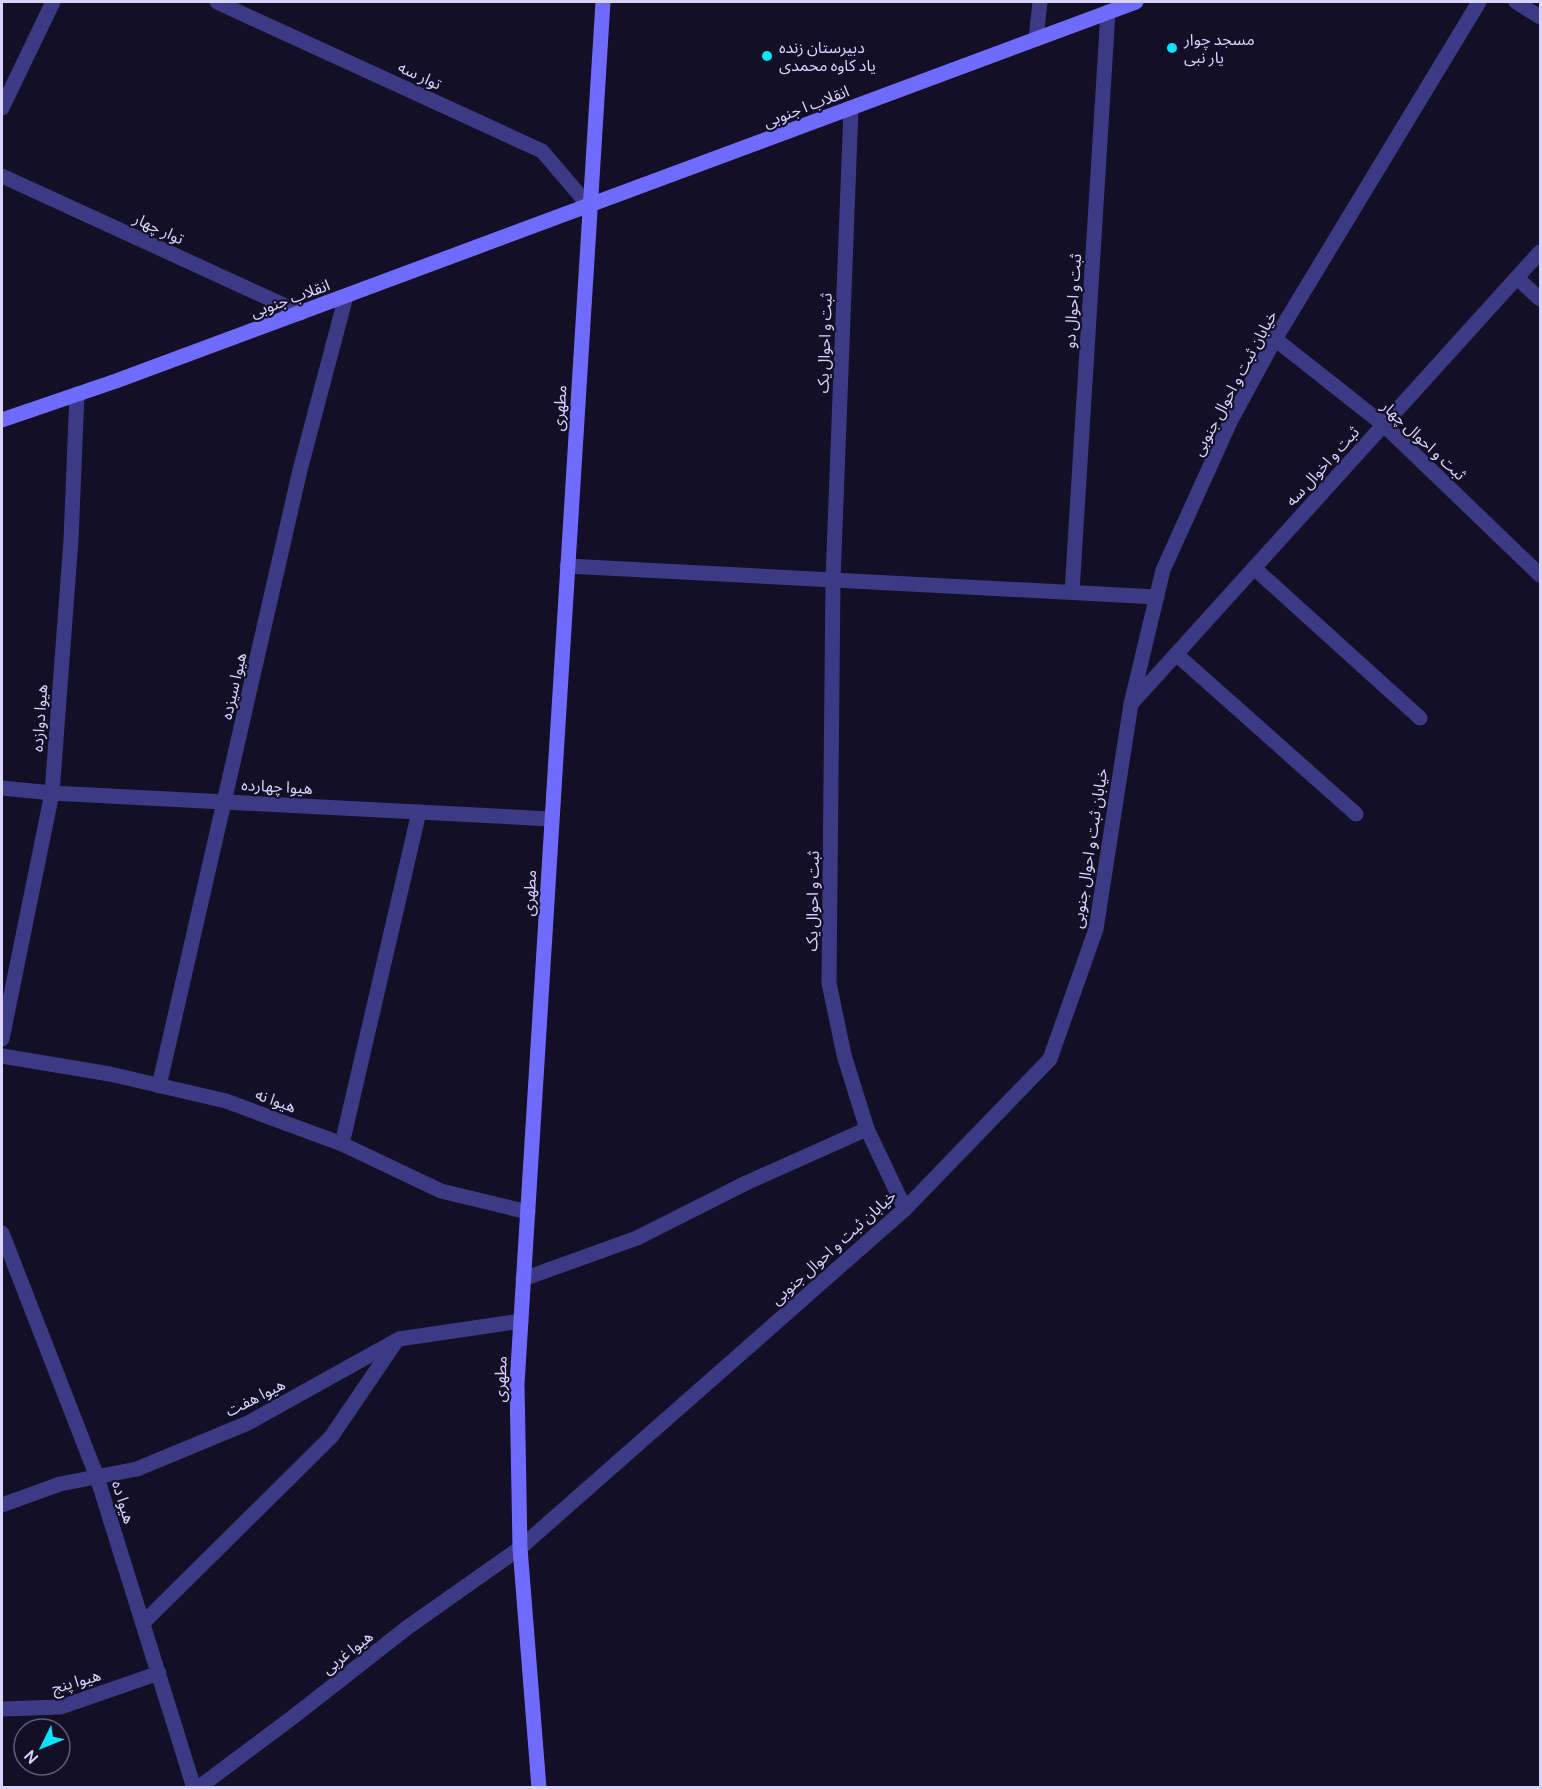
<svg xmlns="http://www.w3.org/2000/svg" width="1542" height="1789" font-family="Manrope,'Noto Sans Arabic',sans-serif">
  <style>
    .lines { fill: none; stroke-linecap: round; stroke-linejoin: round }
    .minor { stroke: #3d3a85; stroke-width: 15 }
    .tertiary { stroke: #3d3a85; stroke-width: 15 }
    .secondary { stroke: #6f6bff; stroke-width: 15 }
    .poi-dot { fill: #00e5ff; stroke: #130f26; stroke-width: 2 }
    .labels { text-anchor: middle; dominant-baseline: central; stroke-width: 4.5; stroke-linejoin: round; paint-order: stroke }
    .poi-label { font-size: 16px; fill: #d9d4ff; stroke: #130f26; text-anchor: start }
    .street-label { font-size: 16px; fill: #d9d4ff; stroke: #130f26 }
  </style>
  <rect width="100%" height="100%" fill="#130f26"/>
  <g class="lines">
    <g class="minor">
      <polyline points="217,2 542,151 589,206"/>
      <polyline points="1516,2 1540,17"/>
      <polyline points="1036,39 1040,2"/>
      <polyline points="2,108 53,2"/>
      <polyline points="851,108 833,580 829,983 844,1055 867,1129 905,1209"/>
      <polyline points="2,176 301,313"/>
      <polyline points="1517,278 1540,299"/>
      <polyline points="1275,339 1384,425 1540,575"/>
      <polyline points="567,566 1157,597"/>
      <polyline points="1254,568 1420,718"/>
      <polyline points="1072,592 1108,12"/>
      <polyline points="1176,654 1356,814"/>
      <polyline points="1131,704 1540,252"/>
      <polyline points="2,788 52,793 551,819"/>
      <polyline points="2,1039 52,793 71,540 77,394"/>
      <polyline points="2,1056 110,1074 226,1101 342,1144 441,1191 528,1212"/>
      <polyline points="159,1086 300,470 346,296"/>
      <polyline points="342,1144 419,812"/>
      <polyline points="2,1233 97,1477 194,1788"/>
      <polyline points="523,1279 637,1238 746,1183 867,1129"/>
      <polyline points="2,1505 60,1484 137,1469 248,1423 399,1339 521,1321"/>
      <polyline points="143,1623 331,1437 395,1343"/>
      <polyline points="2,1709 61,1707 159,1673"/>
      <polyline points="198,1788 293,1717 408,1627 520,1548"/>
    </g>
    <polyline class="tertiary" points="520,1548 905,1209 1050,1059 1096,929 1131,704 1163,570 1231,420 1275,339 1479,2"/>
    <g class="secondary">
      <polyline points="2,420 116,381 1136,2"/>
      <polyline points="539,1788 520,1548 517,1384 603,2"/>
    </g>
  </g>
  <g class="poi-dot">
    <circle cx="1172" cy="48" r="6"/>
    <circle cx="767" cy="56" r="6"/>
  </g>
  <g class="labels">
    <g class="poi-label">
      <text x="1184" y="39">مسجد چوار<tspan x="1184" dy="18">یار نبی</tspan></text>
      <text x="779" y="47">دبیرستان زنده<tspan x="779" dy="18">یاد کاوه محمدی</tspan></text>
    </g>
    <g class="street-label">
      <text transform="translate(420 75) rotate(25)">توار سه</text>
      <text transform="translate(806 106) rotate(-21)">انقلاب ا جنوبی</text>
      <text transform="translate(159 228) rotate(25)">توار چهار</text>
      <text transform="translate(290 298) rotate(-20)">انقلاب جنوبی</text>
      <text transform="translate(1072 301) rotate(-86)">ثبت و احوال دو</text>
      <text transform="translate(824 343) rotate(-88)">ثبت و احوال یک</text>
      <text transform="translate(1234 383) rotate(-62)">خیابان ثبت و احوال جنوبی</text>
      <text transform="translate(559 408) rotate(-86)">مطهری</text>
      <text transform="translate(1424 440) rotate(43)">ثبت و احوال چهار</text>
      <text transform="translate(1322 466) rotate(-48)">ثبت و اخوال سه</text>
      <text transform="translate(233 686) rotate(-77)">هیوا سیزده</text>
      <text transform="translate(39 718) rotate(-86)">هیوا دوازده</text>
      <text transform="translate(277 786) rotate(3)">هیوا چهارده</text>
      <text transform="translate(1089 848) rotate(-81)">خیابان ثبت و احوال جنوبی</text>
      <text transform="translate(529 893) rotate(-87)">مطهری</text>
      <text transform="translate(812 901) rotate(-89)">ثبت و احوال یک</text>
      <text transform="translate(276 1100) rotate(20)">هیوا نه</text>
      <text transform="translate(833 1247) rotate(-42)">خیابان ثبت و احوال جنوبی</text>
      <text transform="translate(500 1379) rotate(-88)">مطهری</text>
      <text transform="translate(255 1397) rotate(-27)">هیوا هفت</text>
      <text transform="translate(124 1502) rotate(73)">هیوا ده</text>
      <text transform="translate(347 1652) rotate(-38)">هیوا غربی</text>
      <text transform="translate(76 1681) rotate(-16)">هیوا پنج</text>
    </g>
  </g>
  <rect width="1542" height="1789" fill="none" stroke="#d9d4ff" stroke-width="6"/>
  <g transform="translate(42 1747) rotate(227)"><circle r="28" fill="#130f26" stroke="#625e7d" stroke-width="1.5"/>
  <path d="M0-4.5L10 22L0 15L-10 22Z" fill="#00e5ff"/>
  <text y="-9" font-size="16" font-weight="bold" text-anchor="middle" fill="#d9d4ff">N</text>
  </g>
</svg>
